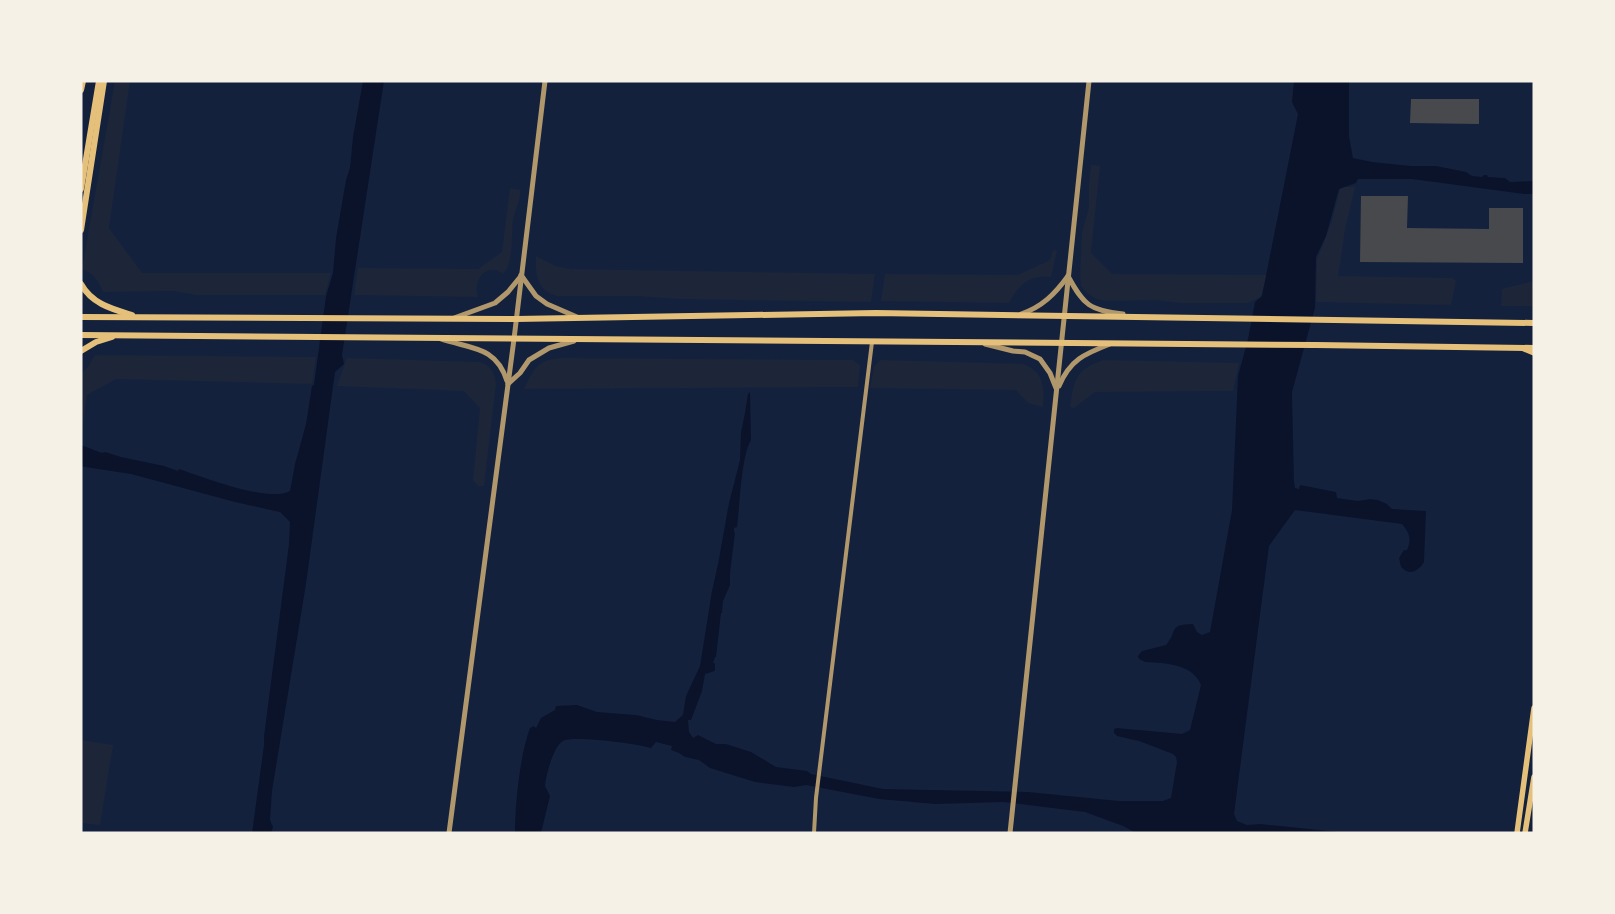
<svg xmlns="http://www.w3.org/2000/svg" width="1615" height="914" font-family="'Noto Serif',serif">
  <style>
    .green { fill: #1d2539 }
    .water { fill: #0b132b }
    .building { fill: #48494c }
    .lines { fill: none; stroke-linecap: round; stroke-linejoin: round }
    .minor { stroke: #b1986c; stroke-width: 4 }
    .tertiary { stroke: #b1986c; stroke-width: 5 }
    .secondary { stroke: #e5c07b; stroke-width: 5.5 }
    .primary { stroke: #e5c07b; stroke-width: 6 }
    .trunk { stroke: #e5c07b; stroke-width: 6 }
  </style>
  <rect width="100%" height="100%" fill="#14213d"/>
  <g class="green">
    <path d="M115,81h15l-21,147 33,45h189l-6,22h-129l-22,-4 -71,1c-4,-11 -10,-19 -21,-23z"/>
    <polygon points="1091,165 1100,166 1091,253 1112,274 1267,275 1261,297 1248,303 1181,303 1155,300 1106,301 1096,299 1087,293 1081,286 1080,275 1082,233 1089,207 1089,184"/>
    <polygon points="1344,187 1355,187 1345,230 1338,276 1452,278 1456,281 1451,305 1316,302 1317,260 1332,221 1340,189"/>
    <path d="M510,188l10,2c1,10 -5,20 -7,30 -2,15 1,43 -10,54 -16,-13 -31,6 -25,23l-124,-2 4,-27 120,1 24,-17z"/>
    <path d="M1053,250l4,1 -6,26c-22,-2 -32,7 -42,26l-128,-2 4,-27 133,1 32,-15z"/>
    <path d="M536,256l19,10 15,3 305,5 -4,28 -192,-3 -41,-3h-81c-20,-5 -22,-22 -21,-40z"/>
    <polygon points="1534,281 1534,306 1501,306 1502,289"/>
    <polygon points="95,355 316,357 312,384 116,379 87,395 81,439 81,374 88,367"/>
    <path d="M347,358l133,4c11,4 15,11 16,22l-12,102h-6l-5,-6 7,-72 -16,-17 -127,-5z"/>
    <path d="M561,358l292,2 7,5 -2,22 -334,2c10,-21 13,-29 37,-31z"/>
    <path d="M880,360l143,4c22,9 21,23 20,43l-15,-4 -12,-13 -146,-2 4,-21z"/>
    <path d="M1103,360l136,3 -6,28 -138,1 -21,16 -4,-1c4,-27 5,-37 33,-47z"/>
    <polygon points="81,740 113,745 100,825 81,823"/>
  </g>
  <g class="water">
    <path d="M363,81h21l-42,274 2,9 -9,8 -29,212 -34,207 -2,29 3,7 -2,6h-19l12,-88v-9l25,-192 1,-22 -10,-10 -45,-10 -104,-28 -46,-7 -4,-1v-21l21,8 3,-1 16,5 43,9 14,5 1,-2c24,8 90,34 111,22l5,-27 11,-40 6,-38 2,-1 12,-89 7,-23 3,-35 10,-58 4,-12 3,-31z"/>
    <path d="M1294,81h55v55l4,22 19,4 39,4h25l30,6 6,4 10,1 2,-2h3l1,2 17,1 5,4 24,-1v13h-10l-112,-15h-54l-2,4 -17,6 -13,47 -10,21 -1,51 -23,84 2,89 1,7 4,1 1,-4 36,7 1,6 21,3 12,-2 8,1 9,4 5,5 34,2 -2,51c-6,10 -15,14 -23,5l-2,-9 5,-8h3c5,-11 2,-18 -5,-26l-107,-14 -26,36 -35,268 3,7 10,4 14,-1 88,9h-213l-13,-7 -38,-14 -82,-10 -68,2 -56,-5 -73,-14 -12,2 -39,-5 -45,-14 -11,-8 -14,-3 -6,-4 -8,-3 1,-4 -16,-4 -5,6c-13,-4 -78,-13 -88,-7 -10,6 -17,34 -18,45l5,10 -9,37h-26c0,-30 5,-78 15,-105l4,-2 2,2 5,-10 14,-8 1,-4 21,-1 20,7 39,3 21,5 18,2 8,-7 3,-19 14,-30 12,-75 6,-27 11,-61 11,-43 1,-28 4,-19 3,-19 2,-2 1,48c-10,17 -11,65 -14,87l-3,1v4l1,1 -5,40v12l-7,16 -1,12h-1l-5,44h-1l-2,6h2v8l-10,3 -3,17 -11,29h-3l1,12 4,6 5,-3 18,9h10l25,8 25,15 31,4 4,3 72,15 145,3 91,9h44l8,-3 6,-36 -1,-5 -3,-3 -34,-13 -22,-5 -3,-3v-4l3,-1 65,6 8,-4 11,-45c-8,-21 -36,-22 -56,-23l-6,-3 -1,-3 4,-5 24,-6c13,-15 1,-20 27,-21l4,8 5,3 8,-3 22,-122 6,-134 10,-37 7,-37 7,-6 36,-182 -6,-12z"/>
  </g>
  <g class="building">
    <polygon points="1411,99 1479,99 1479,124 1410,123"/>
    <polygon points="1361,196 1408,196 1407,228 1489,229 1489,208 1523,208 1523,263 1360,262"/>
  </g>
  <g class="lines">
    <polyline class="minor" points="814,833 816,798 872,342"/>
    <g class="tertiary">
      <polyline points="521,275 536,296 547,304 577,317"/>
      <path d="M1068,276c16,30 22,34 55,38"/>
      <path d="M1021,314c21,-7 34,-20 47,-38"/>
      <polyline points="454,318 495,303 508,292 521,276"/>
      <path d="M441,339c30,10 55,7 66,42"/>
      <polyline points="985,344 1013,351 1025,352 1040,359 1050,373 1056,388"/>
      <polyline points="508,384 520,373 529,360 549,348 574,341"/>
      <path d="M1059,386c11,-26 25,-32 51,-42"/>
      <polyline points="449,833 514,339 545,81"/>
      <polyline points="1010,833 1089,81"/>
    </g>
    <g class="secondary">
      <polyline points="1522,348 1534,353"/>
      <polyline points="1517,833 1534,708"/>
      <polyline points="1525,833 1534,777"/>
    </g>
    <g class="primary">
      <polyline points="81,90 83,81"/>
      <polyline points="81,189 99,81"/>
      <path d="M81,284c11,20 31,25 51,31"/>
      <polyline points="81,317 516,319 876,313 1534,323"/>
      <polyline points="81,335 1316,345 1534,348"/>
      <polyline points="81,351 96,342 112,337"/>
    </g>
    <polyline class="trunk" points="81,230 104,81"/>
  </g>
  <rect width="1615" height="914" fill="none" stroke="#f6f1e7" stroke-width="165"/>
</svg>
